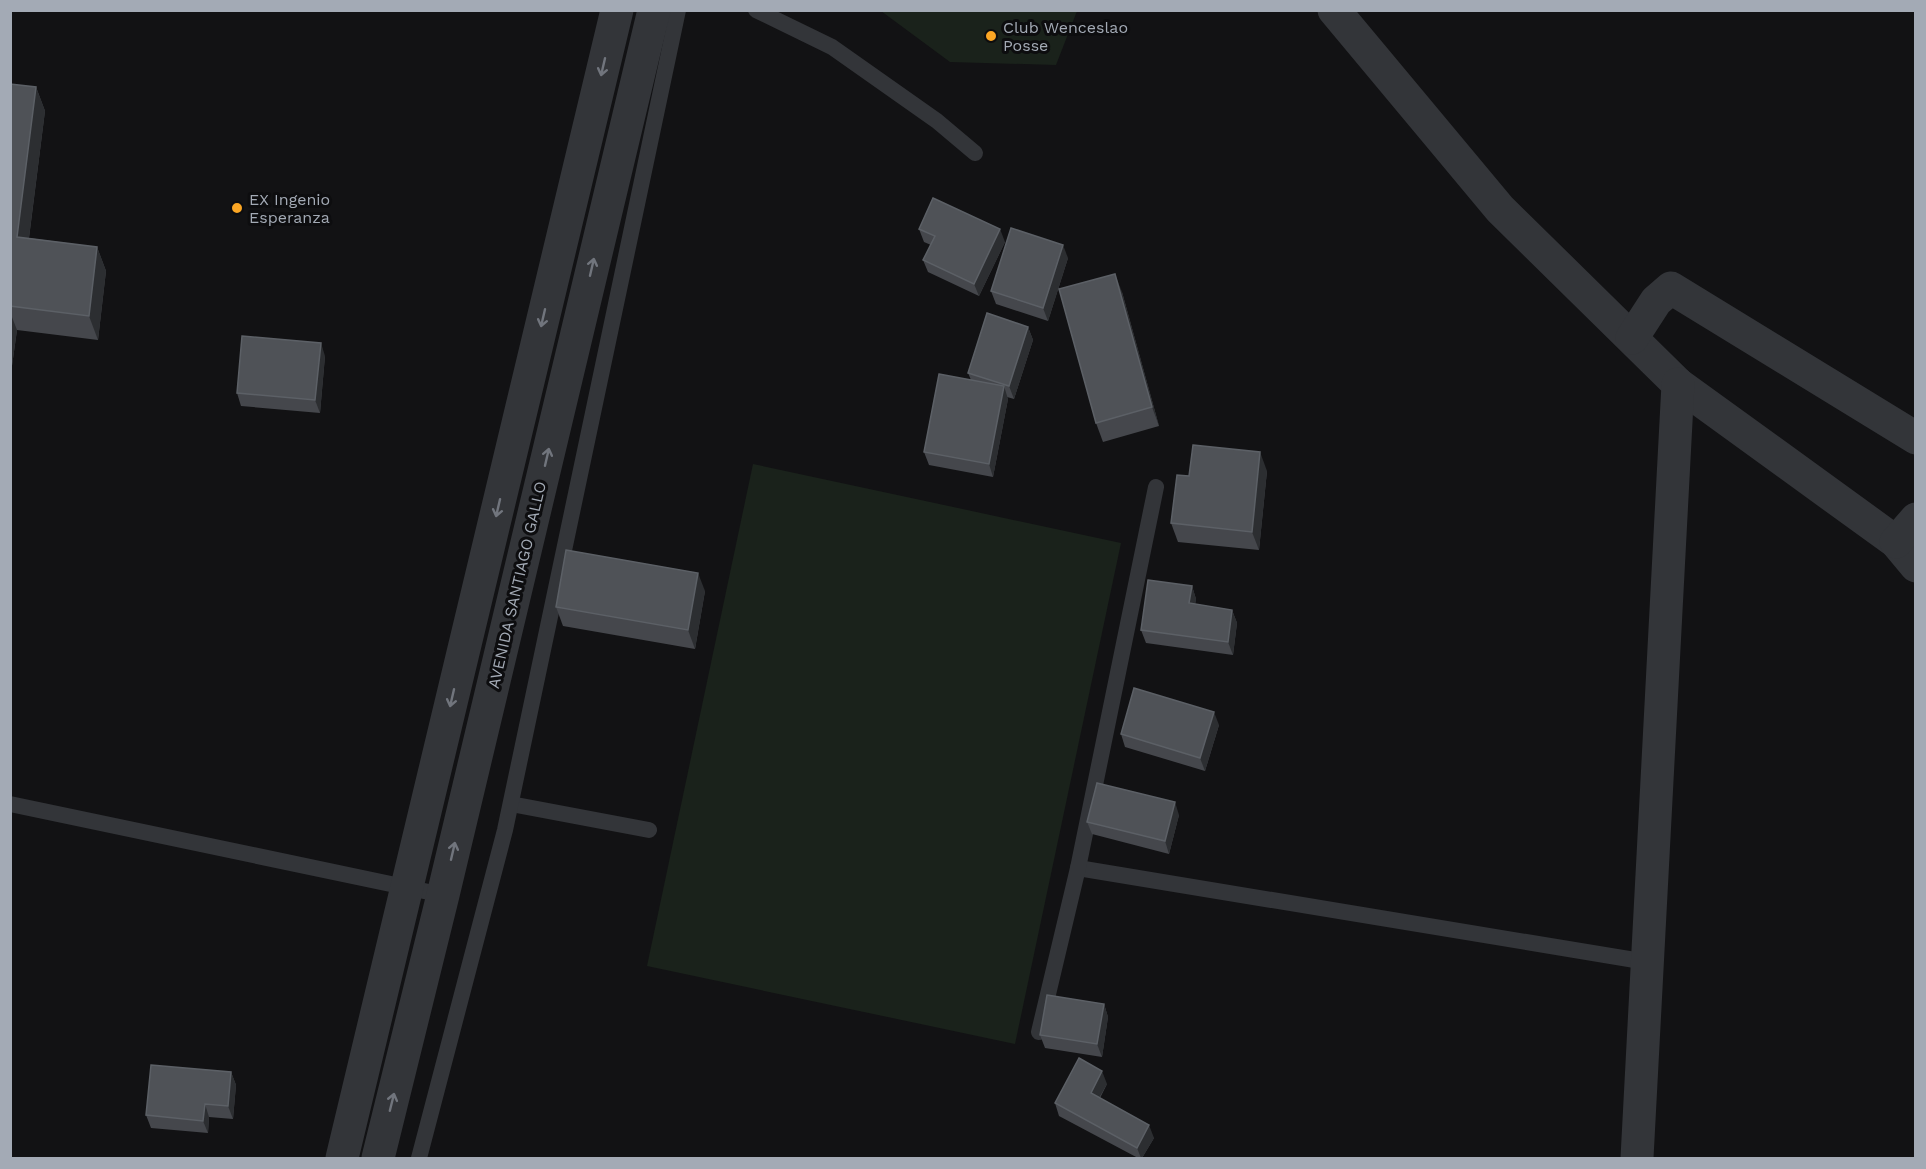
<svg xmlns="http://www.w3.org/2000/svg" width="1926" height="1169" font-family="'Work Sans',sans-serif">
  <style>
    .green { fill: #1a221b }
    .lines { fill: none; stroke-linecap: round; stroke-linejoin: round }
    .service { stroke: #333539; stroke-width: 16 }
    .minor { stroke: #333539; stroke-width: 33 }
    .tertiary { stroke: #333539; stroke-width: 33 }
    .wall { fill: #45474c }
    .shaded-wall { fill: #2c2e31 }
    .building { fill: #4f5257; stroke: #5c6066; stroke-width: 1.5 }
    .oneway { stroke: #71757d }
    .poi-dot { fill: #fba624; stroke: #0d0d0f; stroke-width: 2 }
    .labels { text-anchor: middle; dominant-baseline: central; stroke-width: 6; stroke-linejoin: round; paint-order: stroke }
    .poi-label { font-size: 16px; fill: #a3aab5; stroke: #0d0d0f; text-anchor: start }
    .street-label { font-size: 16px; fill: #a3aab5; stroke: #0d0d0f }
  </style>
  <rect width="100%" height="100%" fill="#121214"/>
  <g class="green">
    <polygon points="881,11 1077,11 1056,65 950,62"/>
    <polygon points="753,464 1121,543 1015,1044 647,966"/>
  </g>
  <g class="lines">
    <g class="service">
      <polyline points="756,10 832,47 937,121 975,153"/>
      <polyline points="10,804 443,895"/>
      <polyline points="511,804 649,830"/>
      <polyline points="1078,868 1647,962"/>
      <polyline points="1039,1032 1078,868 1156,487"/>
      <polyline points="419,1158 505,830 678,10"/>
    </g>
    <g class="minor">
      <polyline points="1334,10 1500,209 1678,384 1896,542 1916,566"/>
      <polyline points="1632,338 1656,301 1671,288 1916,438"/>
      <polyline points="1896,542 1916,519"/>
      <polyline points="1637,1158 1678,384"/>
    </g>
    <g class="tertiary">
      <polyline points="342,1158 617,10"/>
      <polyline points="378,1158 443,895 654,10"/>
    </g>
  </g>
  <g class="wall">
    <polygon points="10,84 36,87 45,111 29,238 97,247 106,271 98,340 17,330 10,380"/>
    <polygon points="919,229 1005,242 979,296 928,272 923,260 931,245 924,242"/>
    <polygon points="1068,258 1048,321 996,304 991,291"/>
    <polygon points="1122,292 1159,426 1103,442 1096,423"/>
    <polygon points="1028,327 1033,340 1014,399 1007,397 1008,399 993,477 929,465 924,452 971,380 968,373"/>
    <polygon points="325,356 320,413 241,406 237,393"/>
    <polygon points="1267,471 1259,550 1178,542 1171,523"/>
    <polygon points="1192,586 1196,599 1195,604 1232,610 1237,623 1233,655 1146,643 1141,630"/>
    <polygon points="705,591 695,649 563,626 556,607"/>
    <polygon points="1219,725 1205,771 1125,747 1121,734"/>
    <polygon points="1179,815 1169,854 1092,834 1087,822"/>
    <polygon points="1104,1004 1108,1017 1102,1057 1045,1048 1040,1035"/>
    <polygon points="231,1072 236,1085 233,1119 209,1117 208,1133 151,1128 146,1115"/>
    <polygon points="1107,1084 1100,1098 1154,1138 1142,1158 1138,1158 1059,1116 1055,1103"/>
  </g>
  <g class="shaded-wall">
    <polygon points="36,87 45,111 26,261 17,237"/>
    <polygon points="1000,229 1005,242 979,296 974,284"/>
    <polygon points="1063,245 1068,258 1048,321 1043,308"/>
    <polygon points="97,247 106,271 98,340 89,316"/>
    <polygon points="1115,274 1122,292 1159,426 1152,407"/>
    <polygon points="10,312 17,330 10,380"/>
    <polygon points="1028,327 1033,340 1014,399 1009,386"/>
    <polygon points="321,343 325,356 320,413 315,400"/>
    <polygon points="1004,386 1008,399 993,477 989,464"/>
    <polygon points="1260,452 1267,471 1259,550 1252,532"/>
    <polygon points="698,573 705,591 695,649 688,630"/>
    <polygon points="1192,586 1196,599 1194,616 1189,603"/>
    <polygon points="1232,610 1237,623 1233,655 1228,642"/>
    <polygon points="1214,712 1219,725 1205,771 1200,758"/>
    <polygon points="1175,802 1179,815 1169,854 1165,841"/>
    <polygon points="1104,1004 1108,1017 1102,1057 1097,1044"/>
    <polygon points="1102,1071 1107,1084 1095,1105 1091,1093"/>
    <polygon points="231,1072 236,1085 233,1119 228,1106"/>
    <polygon points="205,1104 209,1117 208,1133 203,1121"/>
    <polygon points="1149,1125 1154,1138 1142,1158 1141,1158 1137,1148"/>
  </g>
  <g class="building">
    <polygon points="10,84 36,87 17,237 97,247 89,316 10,306"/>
    <polygon points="933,198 1000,229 974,284 923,260 935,236 919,229"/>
    <polygon points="1011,228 1063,245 1043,308 991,291"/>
    <polygon points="1115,274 1152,407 1096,423 1059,289"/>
    <polygon points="987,313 1028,327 1009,386 968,373"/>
    <polygon points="242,336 321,343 315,400 237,393"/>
    <polygon points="939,374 1004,386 989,464 924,452"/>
    <polygon points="1193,445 1260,452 1252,532 1171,523 1177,475 1189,476"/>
    <polygon points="566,550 698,573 688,630 556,607"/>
    <polygon points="1148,580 1192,586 1189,603 1232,610 1228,642 1141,630"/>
    <polygon points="1134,688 1214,712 1200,758 1121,734"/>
    <polygon points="1097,783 1175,802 1165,841 1087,822"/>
    <polygon points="1047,995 1104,1004 1097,1044 1040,1035"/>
    <polygon points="1079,1058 1102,1071 1091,1093 1149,1125 1137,1148 1055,1103"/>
    <polygon points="151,1065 231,1072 228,1106 205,1104 203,1121 146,1115"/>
  </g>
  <defs><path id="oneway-shaft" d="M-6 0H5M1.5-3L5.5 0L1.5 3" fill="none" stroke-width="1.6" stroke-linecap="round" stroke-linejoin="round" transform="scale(1.5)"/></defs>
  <g class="oneway">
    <use href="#oneway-shaft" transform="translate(603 67) rotate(103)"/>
    <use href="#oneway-shaft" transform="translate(592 267) rotate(-77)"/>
    <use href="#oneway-shaft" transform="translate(543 318) rotate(103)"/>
    <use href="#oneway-shaft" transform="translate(547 457) rotate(-77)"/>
    <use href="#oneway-shaft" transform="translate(498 508) rotate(103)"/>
    <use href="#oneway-shaft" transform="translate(452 698) rotate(103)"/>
    <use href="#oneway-shaft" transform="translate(453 851) rotate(-77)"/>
    <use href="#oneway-shaft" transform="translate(392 1102) rotate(-76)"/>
  </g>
  <g class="poi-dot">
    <circle cx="991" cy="36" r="6"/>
    <circle cx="237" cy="208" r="6"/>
  </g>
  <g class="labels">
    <g class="poi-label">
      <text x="1003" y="27">Club Wenceslao<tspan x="1003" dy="18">Posse</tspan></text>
      <text x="249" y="199">EX Ingenio<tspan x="249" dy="18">Esperanza</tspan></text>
    </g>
    <g class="street-label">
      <text transform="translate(517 585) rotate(-77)">AVENIDA SANTIAGO GALLO</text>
    </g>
  </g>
  <rect width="1926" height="1169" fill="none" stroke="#a3aab5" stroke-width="24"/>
</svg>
